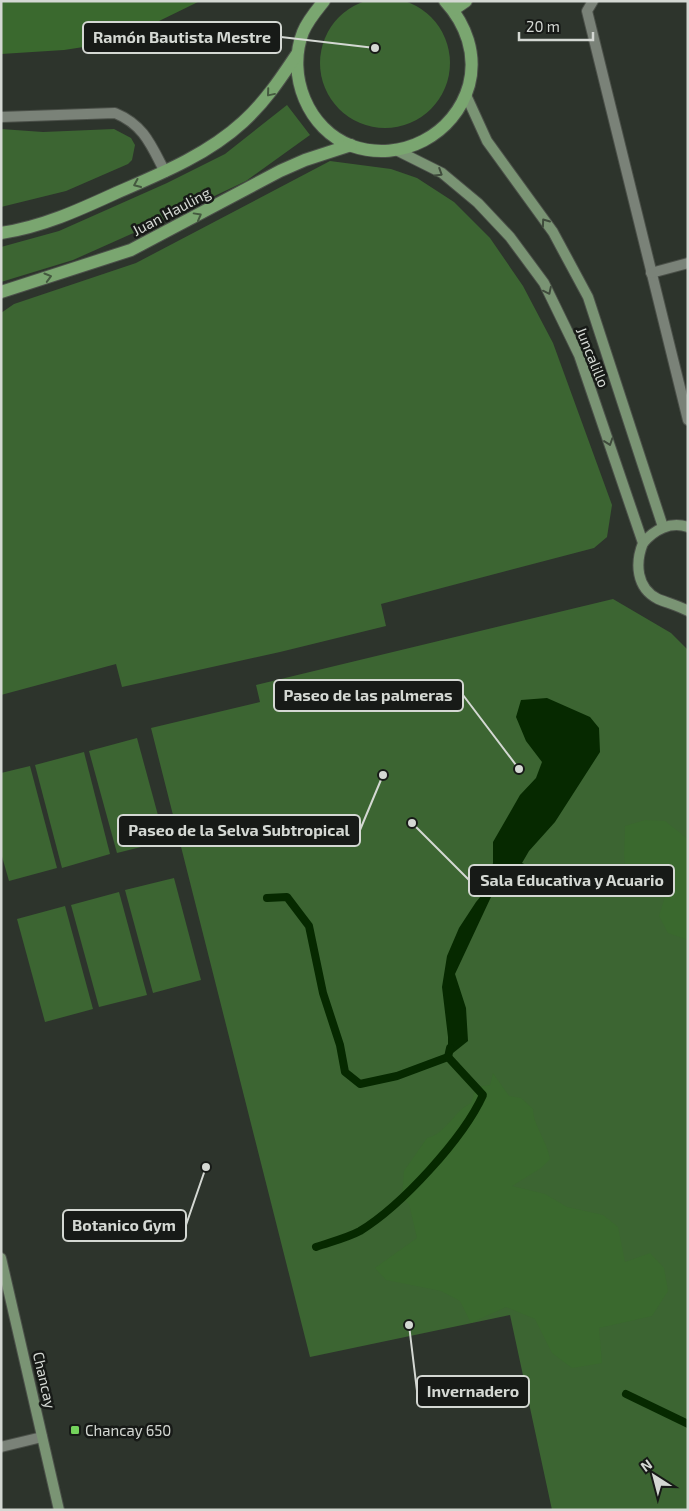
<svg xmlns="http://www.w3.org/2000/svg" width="689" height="1511" font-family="'Exo 2',sans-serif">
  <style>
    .green { fill: #3c6532 }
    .forest { fill: #3a692e }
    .water { fill: #062900 }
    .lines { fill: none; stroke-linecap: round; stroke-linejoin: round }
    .stream { stroke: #062900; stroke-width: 8 }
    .minor-casing { stroke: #4b5049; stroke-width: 12 }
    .secondary-casing { stroke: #4b5049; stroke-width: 12 }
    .primary-casing { stroke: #4b5049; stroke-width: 14 }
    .minor { stroke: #7a8278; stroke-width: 10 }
    .secondary { stroke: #7a9474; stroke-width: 10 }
    .primary { stroke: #7aa670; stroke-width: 12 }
    .oneway { stroke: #44593f }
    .oneway2 { stroke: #3f4b3c }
    .poi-dot { fill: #74d25c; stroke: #171a17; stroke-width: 2 }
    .labels { text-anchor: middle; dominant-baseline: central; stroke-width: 5; stroke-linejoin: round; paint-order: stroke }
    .street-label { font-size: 15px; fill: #d4d8d3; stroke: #171a17 }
    .poi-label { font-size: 15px; fill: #d4d8d3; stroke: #171a17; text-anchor: start }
    .leader { fill: none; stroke: #d4d8d3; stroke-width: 2 }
    .callout-dot { fill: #d4d8d3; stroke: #171a17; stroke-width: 2 }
    .callout { fill: #171a17; stroke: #d4d8d3; stroke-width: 2 }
    .callout-label { font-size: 16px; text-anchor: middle; font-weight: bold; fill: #d4d8d3 }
  </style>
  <rect width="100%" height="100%" fill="#2d342c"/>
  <g class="green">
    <circle cx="385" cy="63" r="65"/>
    <polygon points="287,105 310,135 246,181 185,210 73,260 1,282 1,247 59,231 167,183 225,154"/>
    <polygon points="1,129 43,132 114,129 131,138 135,145 132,160 128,164 66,191 1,207"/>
    <polygon points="330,161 391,169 417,178 454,202 490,238 523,286 553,343 612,505 607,537 594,548 381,604 386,626 280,652 122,687 116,664 1,695 1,313 14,304 136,263"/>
    <polygon points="613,599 671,633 688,650 688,1510 552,1510 510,1315 310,1357 151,728 260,702 256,685"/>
    <polygon points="137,738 165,841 117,853 89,751"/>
    <polygon points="84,752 110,854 62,868 35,765"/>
    <polygon points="30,766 57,868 9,881 1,853 1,773"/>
    <polygon points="174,878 201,980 153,993 125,890"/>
    <polygon points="119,892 147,995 99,1007 71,905"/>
    <polygon points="65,906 93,1009 45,1022 17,919"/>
  </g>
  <g class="forest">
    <polygon points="1,1 200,1 116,42 64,50 1,54"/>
    <path d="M645,820l20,1 23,18v101l-20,-7 -9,-17 7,-23 -24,4c-23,-20 -17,-43 -17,-71z"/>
    <path d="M493,1073l16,23 12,2 12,11c0,16 14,32 17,50l-9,9 -29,18 33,8 22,13 36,8 15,12 7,35 25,-9 14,15 4,23 -16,25 -53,12 3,35 -30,5 -20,-15 -17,-34 -29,-12 -35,16 -11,-22 -19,-10 -55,-11 -11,-12 42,-30 -8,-34 -7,-7 2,-26 23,-33c19,-4 27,-27 44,-35l5,-16 14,-2z"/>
  </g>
  <polygon class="water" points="547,698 590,717 599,728 600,752 555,822 529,851 522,863 538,870 526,887 491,897 455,974 466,1008 468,1041 448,1057 448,1037 442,987 447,956 459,928 476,902 486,890 493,863 493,842 520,795 536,778 542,762 526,741 516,717 521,700"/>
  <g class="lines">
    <g class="stream">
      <polyline points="267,898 287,897 309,926 323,993 340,1045 345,1072 360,1084 397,1076 448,1057 450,1048"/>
      <path d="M316,1247c14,-5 31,-9 44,-16 41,-25 103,-92 123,-136l-35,-38"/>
      <polyline points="626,1394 688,1424"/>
    </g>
    <defs>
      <g id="minor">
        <polyline points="593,1 587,11 688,420"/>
        <path d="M1,117l114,-4c29,12 36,32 50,59"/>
        <polyline points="651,273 688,263"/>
        <polyline points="1,1447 42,1437"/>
      </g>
      <g id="secondary">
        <polyline points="466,95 487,141 553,232 588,297 663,527"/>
        <path d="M396,150l46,23 36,30 32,34 34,46 35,72 64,188c-8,20 -7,45 15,56 10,4 21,7 30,12"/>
        <path d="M643,543c11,-13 27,-22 45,-16"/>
        <polyline points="1,1258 59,1510"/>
      </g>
      <g id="primary">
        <path d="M324,1c-8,10 -16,19 -21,31 -17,43 5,98 49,114 49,17 103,-11 117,-61 8,-31 -3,-61 -24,-84"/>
        <polyline points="453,10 466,1"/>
        <path d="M1,233c41,-6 78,-23 115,-40 44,-19 91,-38 127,-71 22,-20 38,-44 54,-68"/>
        <polyline points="1,292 131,250 280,171 305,160 351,145"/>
      </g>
    </defs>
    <use href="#minor" class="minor-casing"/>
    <use href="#secondary" class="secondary-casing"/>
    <use href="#primary" class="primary-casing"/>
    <use href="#minor" class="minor"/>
    <use href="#secondary" class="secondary"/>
    <use href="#primary" class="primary"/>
  </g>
  <defs><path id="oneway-chevron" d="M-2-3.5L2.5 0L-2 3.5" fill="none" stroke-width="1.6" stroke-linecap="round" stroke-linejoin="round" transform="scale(1.25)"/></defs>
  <g class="oneway">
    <use href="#oneway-chevron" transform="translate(270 93) rotate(130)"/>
    <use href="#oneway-chevron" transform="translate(137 184) rotate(156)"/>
    <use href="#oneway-chevron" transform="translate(198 216) rotate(-29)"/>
    <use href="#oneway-chevron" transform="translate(48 277) rotate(-16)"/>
  </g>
  <g class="oneway2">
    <use href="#oneway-chevron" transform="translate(439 173) rotate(32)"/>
    <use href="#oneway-chevron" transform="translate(545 222) rotate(-126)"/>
    <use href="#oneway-chevron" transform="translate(548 291) rotate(64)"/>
    <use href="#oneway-chevron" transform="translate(609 442) rotate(71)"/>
  </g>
  <rect class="poi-dot" x="70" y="1425" width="10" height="10" rx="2.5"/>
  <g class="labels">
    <g class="street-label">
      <text transform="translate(171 211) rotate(-28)">Juan Hauling</text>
      <text transform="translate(593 357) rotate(68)">Juncalillo</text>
      <text transform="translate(45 1380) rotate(77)">Chancay</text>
    </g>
    <g class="poi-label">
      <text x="85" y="1430">Chancay 650</text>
    </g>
  </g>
  <path class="leader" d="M375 48L281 37M519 769L463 695M383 775L360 830M412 823L469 880M206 1167L186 1225M409 1325L417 1391"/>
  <g class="callout-dot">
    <circle cx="375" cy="48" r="5"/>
    <circle cx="519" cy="769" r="5"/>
    <circle cx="383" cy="775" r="5"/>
    <circle cx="412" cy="823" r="5"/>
    <circle cx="206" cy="1167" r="5"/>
    <circle cx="409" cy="1325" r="5"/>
  </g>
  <g class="callout">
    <rect x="83" y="22" width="198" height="31" rx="5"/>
    <rect x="274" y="680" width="189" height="31" rx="5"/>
    <rect x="118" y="815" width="242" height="31" rx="5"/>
    <rect x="469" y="865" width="205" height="31" rx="5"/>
    <rect x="63" y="1210" width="123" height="31" rx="5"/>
    <rect x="417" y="1376" width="112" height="31" rx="5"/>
  </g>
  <g class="callout-label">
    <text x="182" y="43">Ramón Bautista Mestre</text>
    <text x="368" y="701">Paseo de las palmeras</text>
    <text x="239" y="836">Paseo de la Selva Subtropical</text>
    <text x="572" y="886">Sala Educativa y Acuario</text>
    <text x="124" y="1231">Botanico Gym</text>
    <text x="473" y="1397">Invernadero</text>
  </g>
  <rect width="689" height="1511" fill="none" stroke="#d4d8d3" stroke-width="5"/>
  <g transform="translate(654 1476) rotate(324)" stroke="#171a17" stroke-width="4" paint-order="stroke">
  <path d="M0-4L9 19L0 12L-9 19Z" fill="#d4d8d3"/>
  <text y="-8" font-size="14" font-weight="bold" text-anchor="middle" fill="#d4d8d3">N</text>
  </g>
  <path d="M519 32v8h74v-8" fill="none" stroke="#d4d8d3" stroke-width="2.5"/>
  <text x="526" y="32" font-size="15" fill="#d4d8d3" stroke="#171a17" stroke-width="4" paint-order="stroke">20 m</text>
</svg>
